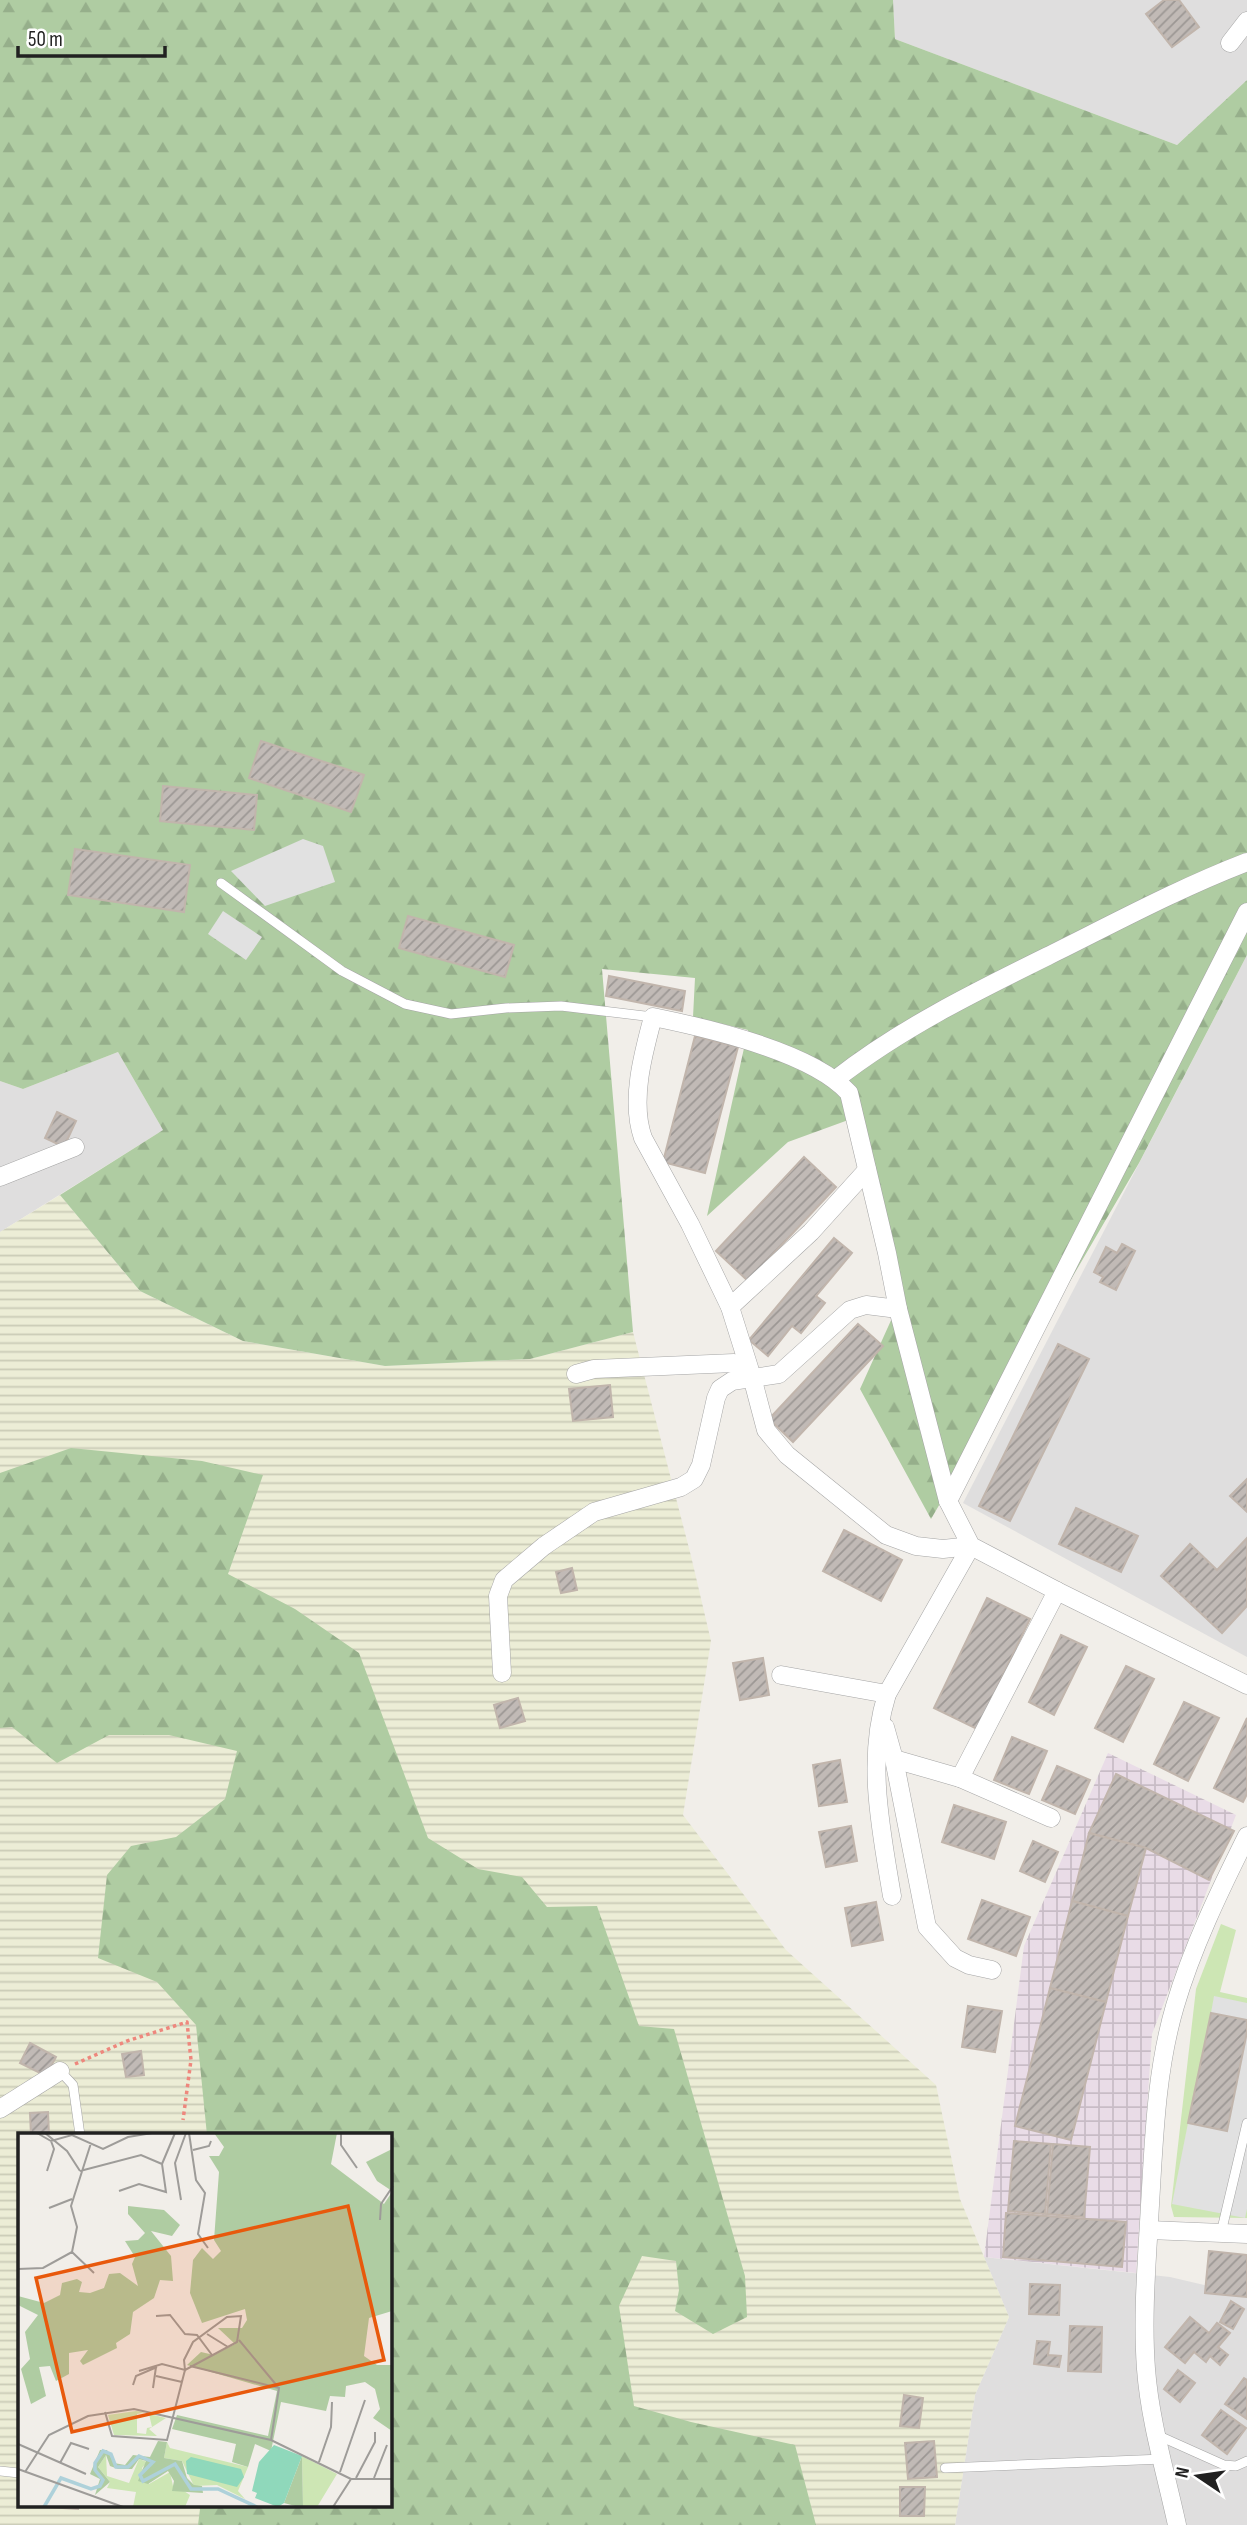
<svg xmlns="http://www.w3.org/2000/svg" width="1247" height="2525" font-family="'Sofia Sans Condensed',sans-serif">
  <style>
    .residential { fill: #dfdede }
    .industrial { fill: url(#industrial-grid) }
    .farmland { fill: url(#farmland-rules); fill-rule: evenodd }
    .grass { fill: #cde6b4 }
    .forest { fill: url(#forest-firs) }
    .parking { fill: #e1e1e1 }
    .building { fill: url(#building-hatch); stroke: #c1b5ac; stroke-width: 2 }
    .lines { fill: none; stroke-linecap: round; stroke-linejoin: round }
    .lane-casing { stroke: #a5a5a5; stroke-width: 10 }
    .street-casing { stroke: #a5a5a5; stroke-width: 19 }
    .path { stroke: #ee877d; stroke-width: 3.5; stroke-dasharray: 3.5 3.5; stroke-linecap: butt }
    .lane { stroke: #fff; stroke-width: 9 }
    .street { stroke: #fff; stroke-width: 18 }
    .inset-river { fill: none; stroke: #aed1da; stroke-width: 3.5 }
    .inset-road { fill: none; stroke: #9e9c99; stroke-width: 2 }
    .view { fill: #e8590c; fill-opacity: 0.15; stroke: #e8590c; stroke-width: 3.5 }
    .inset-edge { fill: none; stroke: #212121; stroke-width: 3.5 }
  </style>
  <defs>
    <pattern id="industrial-grid" width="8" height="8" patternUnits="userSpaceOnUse" patternTransform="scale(1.75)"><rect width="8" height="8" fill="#e9dce7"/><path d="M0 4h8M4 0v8" fill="none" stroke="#c8bcc6"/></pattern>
    <pattern id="farmland-rules" width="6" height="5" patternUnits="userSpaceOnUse" patternTransform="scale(1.75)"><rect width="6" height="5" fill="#ecedd6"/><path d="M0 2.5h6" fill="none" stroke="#cacbb7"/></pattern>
    <pattern id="forest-firs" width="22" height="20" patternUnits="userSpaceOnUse" patternTransform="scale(1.75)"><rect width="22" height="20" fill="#afcca2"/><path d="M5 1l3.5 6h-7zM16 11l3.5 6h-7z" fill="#96af8b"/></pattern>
    <pattern id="building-hatch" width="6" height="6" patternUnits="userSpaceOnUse" patternTransform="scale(1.75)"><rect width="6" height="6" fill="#c1bab6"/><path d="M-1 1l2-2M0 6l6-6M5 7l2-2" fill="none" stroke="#9c9794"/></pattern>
  </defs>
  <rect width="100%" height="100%" fill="#f1eee9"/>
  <g class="residential">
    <polygon points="893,0 1247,0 1247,80 1177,145 895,39"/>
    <polygon points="1247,955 1247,1657 963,1503"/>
    <polygon points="118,1052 163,1130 0,1232 0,1081 23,1089"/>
    <polygon points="984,2257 1170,2277 1247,2295 1247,2525 955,2525 975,2395 1009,2317"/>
  </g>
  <polygon class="industrial" points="1108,1753 1236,1815 1152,2034 1136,2273 984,2257 1024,1946"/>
  <path class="farmland" d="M60,1195l80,96 103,50 142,25 145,-7 103,-27 58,224 20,85 -28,174 103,135 150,135 24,114 49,118 -34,78 -20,130h-955v-1293zM19,2135h371v371h-371z"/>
  <polygon class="grass" points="1221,1924 1236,1930 1220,1992 1247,1998 1247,2218 1174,2217 1171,2206 1196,1989"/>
  <g class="forest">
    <polygon points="0,0 893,0 895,39 1177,145 1247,80 1247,955 1139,1163 931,1519 860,1389 902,1296 862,1115 788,1142 707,1216 748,1030 693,1017 695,978 602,969 633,1332 530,1359 385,1366 243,1341 140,1291 60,1195 163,1130 118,1052 23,1089 0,1081"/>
    <polygon points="71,1448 202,1461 263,1475 228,1574 295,1609 359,1653 428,1838 478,1869 522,1877 547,1907 597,1906 639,2026 674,2029 745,2276 747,2317 713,2334 675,2311 679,2290 676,2261 642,2256 619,2306 634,2406 691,2422 795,2445 816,2525 198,2525 200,2509 198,2506 390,2506 390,2135 207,2135 196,2025 157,1982 98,1958 107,1875 131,1846 176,1837 225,1799 237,1751 169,1735 109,1735 57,1763 12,1727 0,1728 0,1473"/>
  </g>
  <g class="parking">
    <polygon points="303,839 323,846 335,882 265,906 231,871"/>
    <polygon points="223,911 262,937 246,960 208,934"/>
    <polygon points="1214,1996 1247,2003 1247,2020 1211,2013"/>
    <polygon points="1247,2032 1247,2209 1245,2218 1172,2204 1188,2123"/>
  </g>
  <g class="building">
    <polygon points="1164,0 1179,0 1199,27 1172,47 1146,14"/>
    <polygon points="261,741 364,775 351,812 249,778"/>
    <polygon points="163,786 257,795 254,830 160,821"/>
    <polygon points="75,849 190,865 184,912 68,895"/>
    <polygon points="408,916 514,945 505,977 399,948"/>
    <polygon points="609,976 685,991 682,1011 606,996"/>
    <polygon points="695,1036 738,1047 705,1173 663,1162"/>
    <polygon points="57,1112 76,1121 64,1147 45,1138"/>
    <polygon points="804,1157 836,1187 748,1281 716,1251"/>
    <polygon points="834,1238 852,1253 816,1296 825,1303 801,1333 792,1326 768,1356 749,1340"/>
    <polygon points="1122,1244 1135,1251 1116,1290 1100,1282 1103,1277 1094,1272 1106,1247 1117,1253"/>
    <polygon points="858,1324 883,1346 793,1442 769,1419"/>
    <polygon points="1058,1344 1089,1359 1010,1521 979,1506"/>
    <polygon points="610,1385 613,1417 573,1421 569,1389"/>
    <polygon points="1247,1479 1247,1512 1230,1496"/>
    <polygon points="1076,1508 1138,1536 1121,1572 1059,1544"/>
    <polygon points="844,1530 902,1560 881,1601 823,1571"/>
    <polygon points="1247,1538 1247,1606 1222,1633 1161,1576 1190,1544 1217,1570"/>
    <polygon points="572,1568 577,1590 561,1593 556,1572"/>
    <polygon points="987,1598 1030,1619 977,1729 934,1708"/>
    <polygon points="1061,1635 1087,1647 1054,1715 1029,1702"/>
    <polygon points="763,1658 769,1695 740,1700 733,1663"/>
    <polygon points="1126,1666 1154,1679 1123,1742 1095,1728"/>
    <polygon points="518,1698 525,1721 500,1728 494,1705"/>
    <polygon points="1184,1702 1219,1718 1188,1781 1154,1764"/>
    <polygon points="1247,1718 1247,1794 1243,1802 1214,1788"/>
    <polygon points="1012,1737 1047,1751 1029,1794 994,1780"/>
    <polygon points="840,1760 847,1802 819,1806 813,1765"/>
    <polygon points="1057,1766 1090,1780 1075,1814 1042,1800"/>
    <polygon points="1116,1774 1234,1831 1209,1880 1146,1848 1089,1833"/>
    <polygon points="954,1805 1006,1822 994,1859 942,1842"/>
    <polygon points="851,1826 857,1861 826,1867 819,1832"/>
    <polygon points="1089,1833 1146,1848 1128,1916 1072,1901"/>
    <polygon points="1033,1841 1058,1852 1045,1882 1020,1871"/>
    <polygon points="982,1900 1030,1917 1016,1956 968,1939"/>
    <polygon points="1072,1901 1128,1916 1106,2002 1050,1988"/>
    <polygon points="876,1902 883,1940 852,1946 845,1908"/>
    <polygon points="1050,1988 1106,2002 1071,2140 1015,2126"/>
    <polygon points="968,2006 1002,2011 995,2052 962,2047"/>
    <polygon points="1211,2013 1247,2020 1247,2032 1227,2131 1188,2123"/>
    <polygon points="30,2043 56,2057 46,2076 20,2063"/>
    <polygon points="141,2051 144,2075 126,2077 122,2054"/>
    <polygon points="48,2112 49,2135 31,2135 30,2113"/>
    <polygon points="1014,2141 1051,2144 1045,2214 1008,2211"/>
    <polygon points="1053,2144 1090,2147 1084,2217 1047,2214"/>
    <polygon points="1006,2213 1126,2222 1122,2267 1003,2257"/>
    <polygon points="1209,2251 1247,2255 1247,2297 1205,2293"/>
    <polygon points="1030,2284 1060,2285 1059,2315 1029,2314"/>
    <polygon points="1231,2301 1244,2309 1233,2329 1220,2322"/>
    <polygon points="1190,2317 1209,2333 1217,2323 1230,2333 1218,2347 1228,2355 1220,2365 1210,2356 1206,2362 1194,2352 1185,2363 1165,2347"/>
    <polygon points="1070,2326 1102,2327 1101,2372 1068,2371"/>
    <polygon points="1037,2341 1050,2342 1048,2355 1061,2356 1059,2367 1034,2364"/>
    <polygon points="1178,2370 1195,2383 1180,2402 1164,2389"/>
    <polygon points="1244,2378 1247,2380 1247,2419 1225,2404"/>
    <polygon points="904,2395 923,2398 919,2428 900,2426"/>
    <polygon points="1221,2410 1246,2428 1227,2454 1202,2435"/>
    <polygon points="934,2441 937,2477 908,2479 905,2443"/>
    <polygon points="900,2487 925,2487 924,2516 900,2516"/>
    <polygon points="47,2506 78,2506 78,2509 47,2507"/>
  </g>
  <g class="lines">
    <defs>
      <g id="lane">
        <polyline points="221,883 342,971 405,1004 451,1014 506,1008 561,1006 653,1017"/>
        <polyline points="60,2071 73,2085 80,2135"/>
        <polyline points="1221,2233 1247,2123"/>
        <polyline points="1157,2435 1224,2465 1236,2466 1247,2461"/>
        <polyline points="945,2468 1163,2459"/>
        <polyline points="0,2471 19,2473"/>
      </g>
      <g id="street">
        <polyline points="1230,43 1247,21"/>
        <path d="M836,1079c68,-53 145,-90 222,-128 62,-31 124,-64 189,-89"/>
        <polyline points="0,1177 75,1147"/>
        <polyline points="730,1307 811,1232 867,1170"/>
        <polyline points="576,1374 594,1369 734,1363 752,1377"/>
        <polyline points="948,1501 1247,912"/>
        <path d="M971,1546l-28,3 -27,-3 -30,-11 -99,-80 -21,-25 -14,-53 -22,-70 -40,-83 -47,-86c-13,-37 0,-84 10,-121 54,11 159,35 196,76l38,160 11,56 50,192 23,45 86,45 190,94"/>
        <polyline points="502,1673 498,1596 504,1580 544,1546 594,1512 681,1487 694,1479 701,1465 716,1398 720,1389 732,1381 779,1374 850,1310 866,1305 898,1309"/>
        <polyline points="781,1675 887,1694"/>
        <polyline points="885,1727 894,1759 927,1927 955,1958 969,1965 992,1970"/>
        <polyline points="894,1759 960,1778 1051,1818"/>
        <polyline points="960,1778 1057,1591"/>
        <path d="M892,1896c-11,-66 -26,-136 -5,-202l84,-148"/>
        <polyline points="0,2109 60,2071"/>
        <polyline points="1149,2230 1247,2234"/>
        <path d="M1177,2525c-11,-51 -27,-103 -31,-156 -4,-54 1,-109 4,-164 4,-66 6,-135 25,-199 17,-58 45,-116 72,-170"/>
      </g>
    </defs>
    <use href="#lane" class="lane-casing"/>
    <use href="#street" class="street-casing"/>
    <polyline class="path" points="75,2064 127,2041 187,2022 191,2060 183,2120"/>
    <use href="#lane" class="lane"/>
    <use href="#street" class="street"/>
  </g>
  <g transform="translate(18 2133)">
    <rect width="374" height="374" fill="#f1eee9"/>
    <path d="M118,278l9,1 -8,2v19l9,1 1,-6 5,-1 -3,-13 17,4 -17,11 8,7 -43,-1 -6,-20zM149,309l3,6 78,19 -10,24 7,8 -28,-14 -23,1 -12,-25 -18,-3zM88,322l1,21 22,7 10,-24 8,3 -5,6 7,16 21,-12 4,19 7,-2 9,6 -5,12h-52l3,-15 -29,-4 3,-6 -12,-15zM284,323l35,18 -20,33h-14z" fill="#cde6b4"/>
    <path d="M196,0h123l-6,31 53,40 8,-12v119l-23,7 -5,38 13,9h15v66l-19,-13 7,-9 -5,-20 -10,-7 -19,4 -1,11 -15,-1 -4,15 -45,-9 -10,49 -16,-7 -7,23 -16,-5 4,-18 -64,-15 5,-14 91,21 9,-45 -90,-26 14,-13 13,3 21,-11 -17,-16h24l5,-8 -2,-11 -43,14 -12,-30 3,-33 9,-12 11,11 8,-8 -7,-11 5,-68 -10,-16h10l5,-9zM374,16v42l-15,-10 -11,-19zM110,73l36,4 16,15 -8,11 -21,-5 20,25 2,25 -13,-1 -6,18 -21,14 -3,22 -14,9 1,5 -34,17 -3,-4 8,-11 -19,3v21l-13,7 -6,-15 -11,1 7,29 -15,8 -10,-35 9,-10 -5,-27 13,-17 -20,-10v-9l26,7 16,-8 2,-12 15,-4 5,3 -3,10 11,1 14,-5 5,-14 11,-1 18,13 -6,-22 3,-7 -10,-16 13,-1 7,-7 -17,-19zM140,308l9,1 -3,16 18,3 5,17 7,7 8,1 1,7 -31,-2 2,-10 -6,-10 -20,13 -10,-3 8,-20 -7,-2 -7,10h-14l-8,-3 -4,-11 -8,12 12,15 -15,13 5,-16 -10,-5 10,-24h7l7,13 11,2 8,-10 17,2zM284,323l1,51h-4l-15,-4z" fill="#afcca2"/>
    <path d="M256,312l28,11 -18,47 -6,4 -23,-9 2,-5 -5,-2 7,-29zM173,324l50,12 3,8 -7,10 -50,-13 -1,-13z" fill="#8fd8bb"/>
    <path class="inset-river" d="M26,374l17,-29 30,11 9,-3 3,-6 -8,-10v-7l8,-12 8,3 5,13h12l11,-11 14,6 -13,13 3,6 32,-17 16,25h27l39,18"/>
    <path class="inset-road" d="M19,0l14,8 21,-6 31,14 25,-12 24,-4M27,0l22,18 13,20M171,0l7,47 9,13 -7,41 10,14M323,0v12l16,23M175,17l16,-4 2,-5M29,38l7,-22 -3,-8M62,38l61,-16 21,9M101,58l20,-7 27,8 -4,-28 13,-31M163,67l-6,-37 11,-30M31,75l23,-9M362,87l1,-16 12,-18M54,119l22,21M0,136l25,-1 29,-16 5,-25 -6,-21 20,-63M138,183l14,-1 15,19 12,1 15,20M189,201l21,13M221,207l39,47M172,233l89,22 -8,52M138,243l26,6M115,252l3,-9 21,-9M135,255l3,-21M87,279l7,24 55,4 18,-70 52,-28 4,-26 -14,1 -34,25 -9,18 1,10 -23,-6 -23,7M0,311l68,30M301,329l12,-35 1,-25M42,330l11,-20 18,6M0,336l105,38M7,339l24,-37 39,-19 46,-7 137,31 80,39M322,339l25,-72M338,345l19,-36v-10M356,345l13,-33M315,374l18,-28h42"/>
    <path class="view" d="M330,73l36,154 -312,72 -36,-154z"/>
    <rect width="374" height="374" class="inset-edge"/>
  </g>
  <g transform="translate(1198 2476) rotate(283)" stroke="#ffffff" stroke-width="5" paint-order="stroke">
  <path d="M0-5L12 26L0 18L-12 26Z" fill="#212121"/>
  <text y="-10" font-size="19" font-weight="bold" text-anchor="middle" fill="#212121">N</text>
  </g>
  <path d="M18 46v10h147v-10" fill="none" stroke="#212121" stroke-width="3.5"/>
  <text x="28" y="46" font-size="21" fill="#212121" stroke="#ffffff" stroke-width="5" paint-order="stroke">50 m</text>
</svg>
